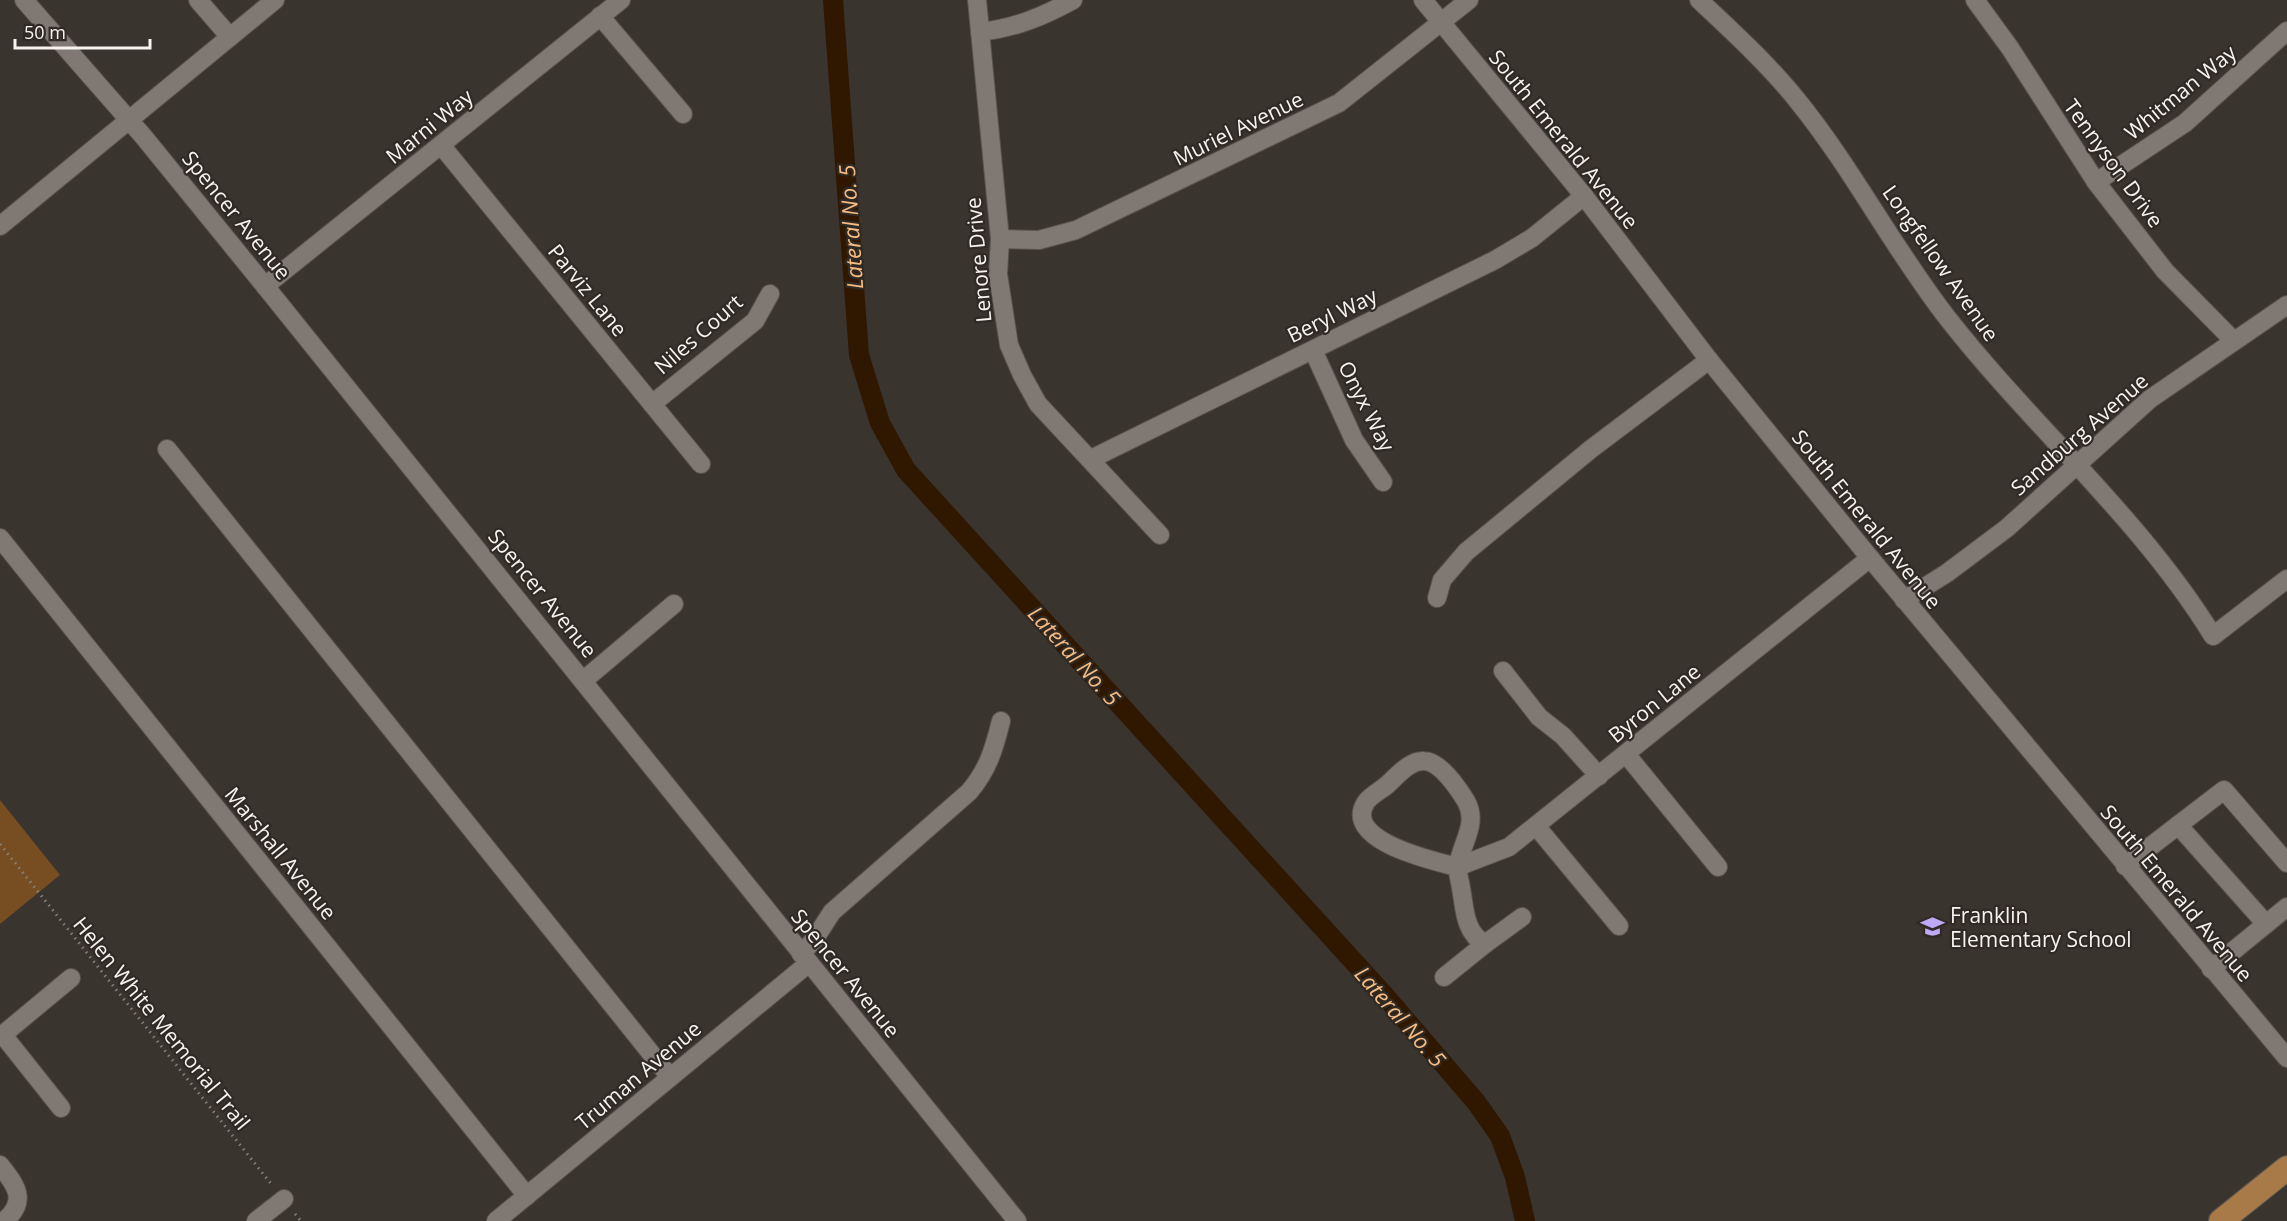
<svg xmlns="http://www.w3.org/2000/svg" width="2287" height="1221" font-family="'Open Sans',sans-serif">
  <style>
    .green { fill: #774d22 }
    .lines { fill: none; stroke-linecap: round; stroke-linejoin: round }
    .canal { stroke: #301700; stroke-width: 20 }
    .minor-casing { stroke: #59534e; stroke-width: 20 }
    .major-casing { stroke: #59534e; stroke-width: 26 }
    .path { stroke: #85807b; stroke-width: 3; stroke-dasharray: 1.5 4.5; stroke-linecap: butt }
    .minor { stroke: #807973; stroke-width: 18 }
    .major { stroke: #a87a47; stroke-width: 24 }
    .labels { text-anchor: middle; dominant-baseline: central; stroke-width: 4.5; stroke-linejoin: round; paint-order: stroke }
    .street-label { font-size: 21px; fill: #f7f3ef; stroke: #302a24 }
    .poi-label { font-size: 21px; fill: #f7f3ef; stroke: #302a24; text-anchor: start }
    .water-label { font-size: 22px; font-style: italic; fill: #f7bc83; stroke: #302a24 }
  </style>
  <rect width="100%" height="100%" fill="#3a342e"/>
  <polygon class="green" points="0,800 60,875 0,924"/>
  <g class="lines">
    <polyline class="canal" points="833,0 859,355 880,423 906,470 1385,996 1476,1102 1500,1136 1515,1177 1525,1221"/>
    <defs>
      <g id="minor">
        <polyline points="24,0 143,136 265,286 1017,1221"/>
        <polyline points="198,0 230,37"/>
        <polyline points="977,0 1000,239 998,274 1009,345 1022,375 1038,404 1160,535"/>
        <polyline points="1423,0 1584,196 1709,360 1870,558 2287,1058"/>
        <path d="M1699,0c34,32 69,64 98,100 56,69 97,150 152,220 85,108 192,199 264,316l74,-57"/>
        <polyline points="1975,0 2010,48 2096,182 2165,271 2233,340"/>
        <polyline points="600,16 683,114"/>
        <path d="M980,32c35,-4 62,-15 93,-32"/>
        <polyline points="441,145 701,464"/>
        <polyline points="2096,182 2185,123 2287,31"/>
        <polyline points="0,226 275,0"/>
        <polyline points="1000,239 1039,240 1076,230 1339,103 1469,0"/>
        <polyline points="265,286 621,0"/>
        <polyline points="1313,350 1354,440 1383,482"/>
        <polyline points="652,404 755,321 770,294"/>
        <polyline points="167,449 670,1077"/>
        <polyline points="1091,459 1495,260 1532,238 1584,196"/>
        <polyline points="0,538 527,1196"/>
        <polyline points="1437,598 1442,580 1466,552 1591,449 1709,360"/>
        <polyline points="1904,600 1947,573 2007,528 2150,399 2287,305"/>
        <polyline points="1503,671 1539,717 1563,736 1599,776"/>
        <polyline points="584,680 674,604"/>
        <polyline points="1626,754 1718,867"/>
        <polyline points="2178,825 2266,924"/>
        <polyline points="1536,826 1619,926"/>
        <polyline points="2125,866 2224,790 2287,863"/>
        <polyline points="1457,867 1509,847 1870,558"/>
        <path d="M1457,867c-22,-6 -116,-26 -91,-65 4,-6 15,-12 21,-17 10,-9 23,-25 37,-24 16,0 34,27 42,40 13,23 -5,42 -8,65 -1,6 2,15 3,22 4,21 3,44 24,56l37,-27"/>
        <path d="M801,954l13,-14 18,-28 137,-120c19,-22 25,-43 32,-71"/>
        <polyline points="2211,969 2287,907"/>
        <polyline points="1444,977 1485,944"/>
        <polyline points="3,1035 61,1108"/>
        <polyline points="0,1037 71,978"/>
        <path d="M0,1165c15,19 29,36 4,56"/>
        <polyline points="256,1221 284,1199"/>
        <polyline points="496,1221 809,963"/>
      </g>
      <polyline id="major" points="2221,1221 2287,1168"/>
    </defs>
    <use href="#minor" class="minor-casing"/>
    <use href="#major" class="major-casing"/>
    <g class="path">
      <polyline points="0,844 272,1185"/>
      <polyline points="295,1214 301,1221"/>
    </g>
    <use href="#minor" class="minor"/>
    <use href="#major" class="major"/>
  </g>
  <defs>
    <symbol id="school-bare" viewBox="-9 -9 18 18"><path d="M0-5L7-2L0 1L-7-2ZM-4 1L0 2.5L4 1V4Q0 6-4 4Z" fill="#bda9f5" stroke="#302a24" stroke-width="2.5" paint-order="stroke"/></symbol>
  </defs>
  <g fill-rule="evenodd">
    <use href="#school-bare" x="1916" y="910" width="33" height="33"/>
  </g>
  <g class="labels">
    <g class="street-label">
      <text transform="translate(2180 92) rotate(-39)">Whitman Way</text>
      <text transform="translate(429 126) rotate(-39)">Marni Way</text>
      <text transform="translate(1238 128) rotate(-26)">Muriel Avenue</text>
      <text transform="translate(1564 139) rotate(51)">South Emerald Avenue</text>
      <text transform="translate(2114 163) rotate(54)">Tennyson Drive</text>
      <text transform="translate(237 215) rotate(51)">Spencer Avenue</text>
      <text transform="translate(978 260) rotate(-95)">Lenore Drive</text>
      <text transform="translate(1941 263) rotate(55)">Longfellow Avenue</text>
      <text transform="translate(588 290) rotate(51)">Parviz Lane</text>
      <text transform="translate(1332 315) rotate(-26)">Beryl Way</text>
      <text transform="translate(698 334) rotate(-41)">Niles Court</text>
      <text transform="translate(1367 406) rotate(63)">Onyx Way</text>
      <text transform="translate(2079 434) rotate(-41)">Sandburg Avenue</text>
      <text transform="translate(1867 519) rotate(51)">South Emerald Avenue</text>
      <text transform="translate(543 593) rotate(51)">Spencer Avenue</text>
      <text transform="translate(1654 703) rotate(-39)">Byron Lane</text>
      <text transform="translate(281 853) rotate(51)">Marshall Avenue</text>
      <text transform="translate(2177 893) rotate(50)">South Emerald Avenue</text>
      <text transform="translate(846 973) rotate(51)">Spencer Avenue</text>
      <text transform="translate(162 1023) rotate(51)">Helen White Memorial Trail</text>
      <text transform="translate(638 1075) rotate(-40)">Truman Avenue</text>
    </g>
    <g class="poi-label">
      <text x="1950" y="915">Franklin<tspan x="1950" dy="24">Elementary School</tspan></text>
    </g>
    <g class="water-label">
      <text transform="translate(850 227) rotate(-94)">Lateral No. 5</text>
      <text transform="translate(1075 655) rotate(48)">Lateral No. 5</text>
      <text transform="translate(1401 1016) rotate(49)">Lateral No. 5</text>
    </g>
  </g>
  <path d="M15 39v9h135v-9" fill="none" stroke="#f7f3ef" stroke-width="3"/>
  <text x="24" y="39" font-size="18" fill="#f7f3ef" stroke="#302a24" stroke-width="4.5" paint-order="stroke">50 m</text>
</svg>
